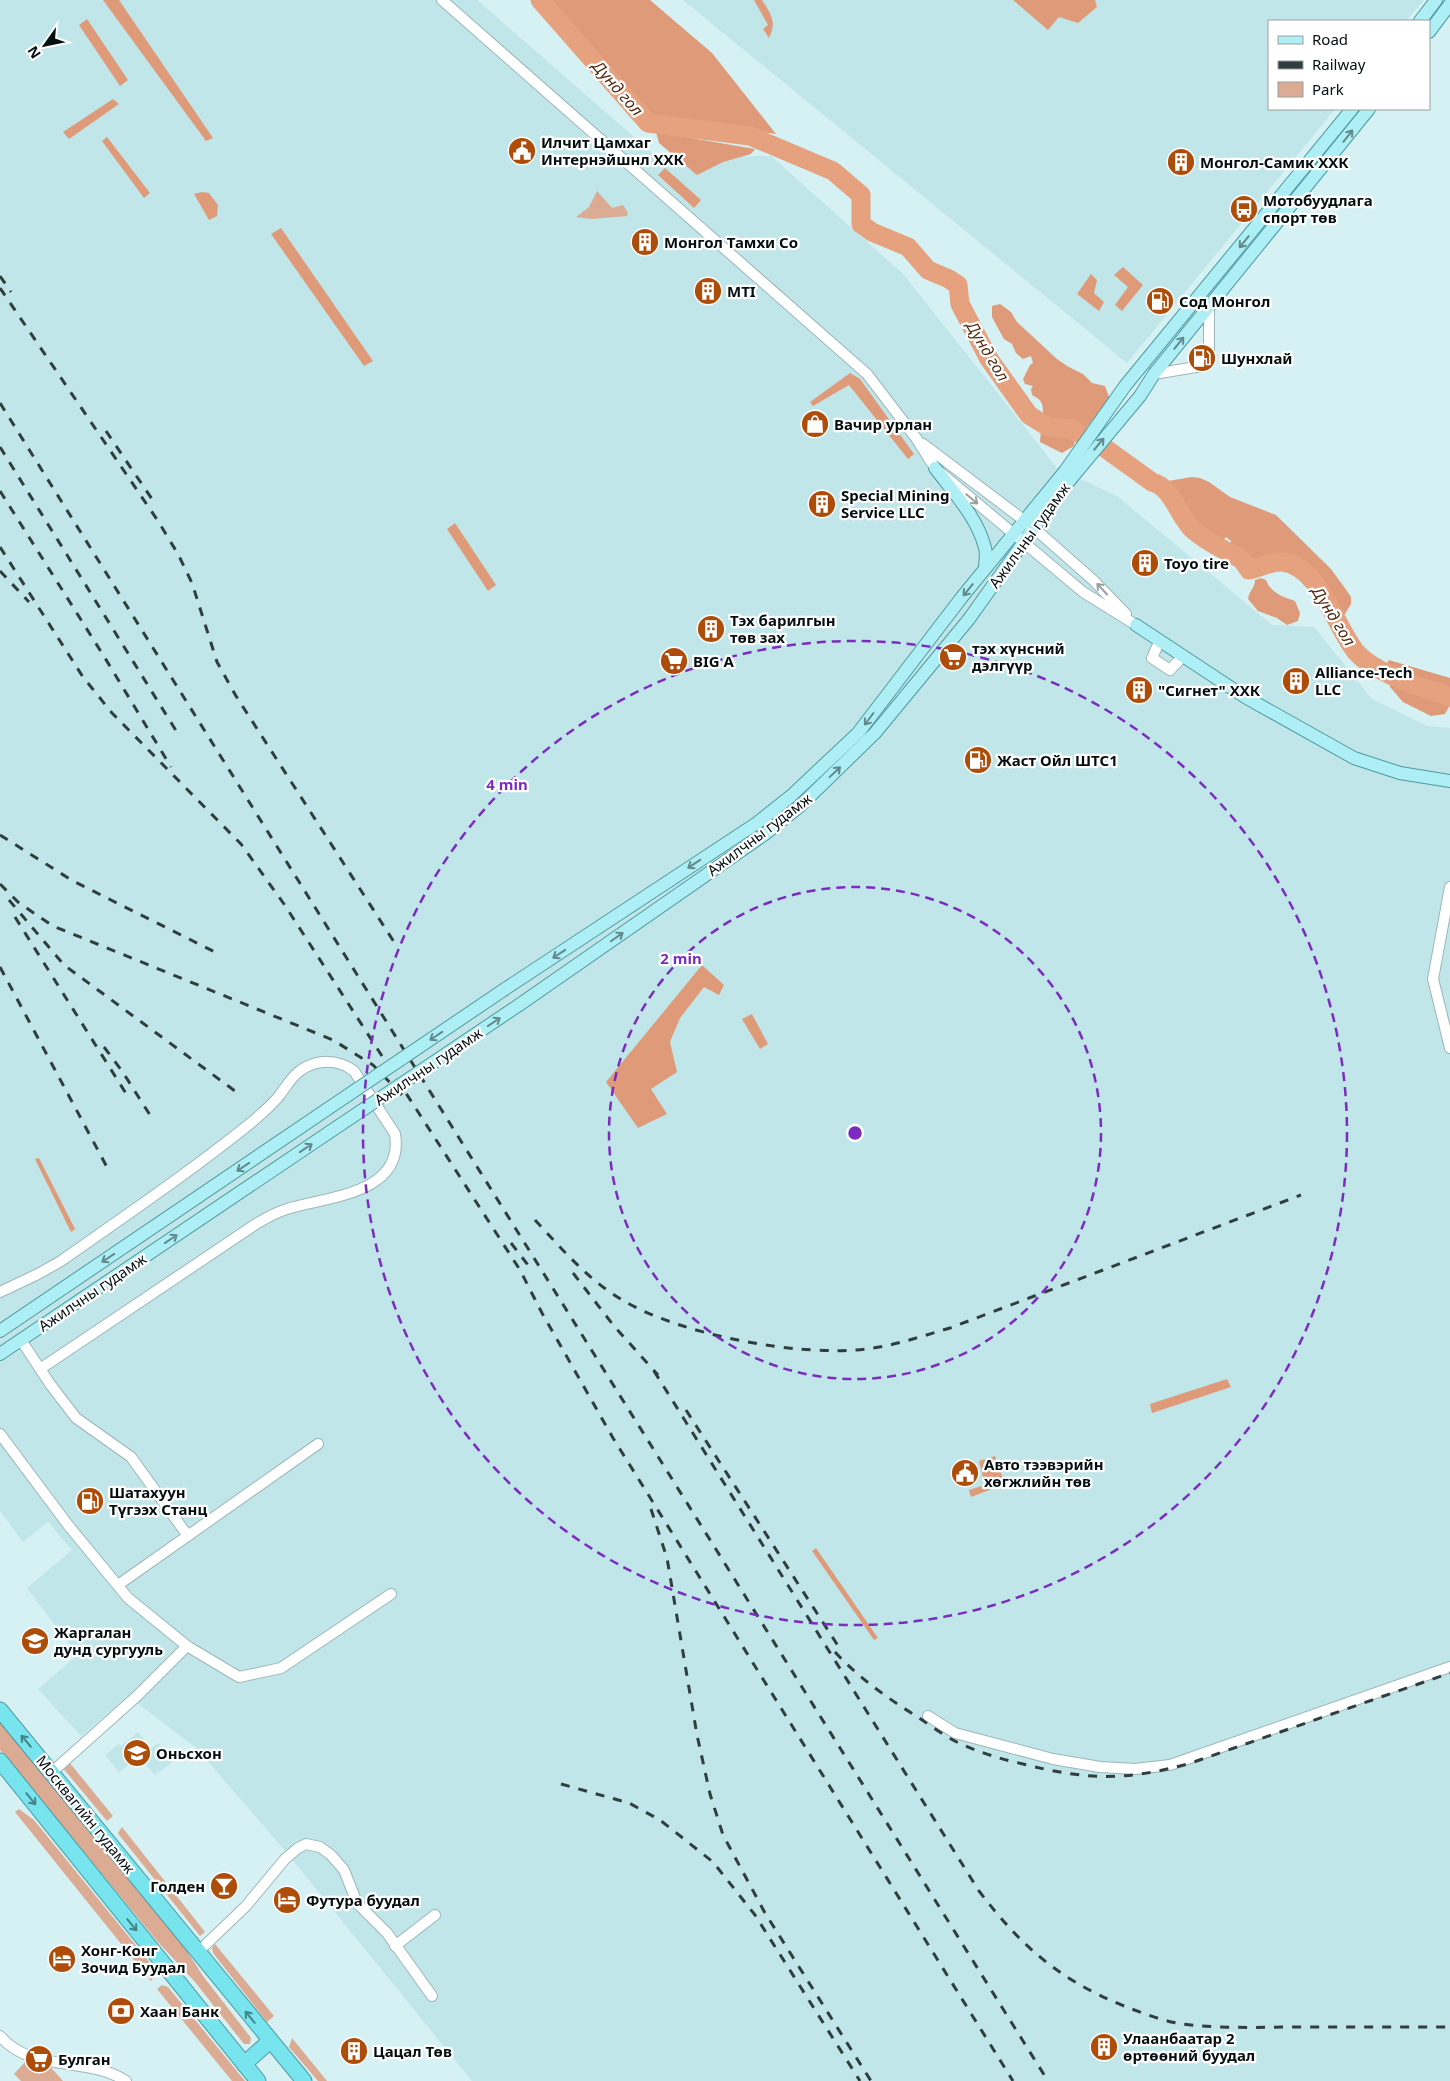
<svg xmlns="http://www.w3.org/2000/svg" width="1450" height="2081" font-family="'Noto Sans',sans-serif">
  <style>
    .built { fill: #c0e6e9 }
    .green { fill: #dbab94 }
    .forest { fill: #df9b79 }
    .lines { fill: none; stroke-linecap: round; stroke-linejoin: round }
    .river { stroke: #e6a17f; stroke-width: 19 }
    .minor-casing { stroke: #9cb6b9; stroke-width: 12 }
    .major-casing { stroke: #4f99a0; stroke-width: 14 }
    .highway-casing { stroke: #4f99a0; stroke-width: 17 }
    .minor { stroke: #fff; stroke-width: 10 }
    .major { stroke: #adeff5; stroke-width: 12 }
    .highway { stroke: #77e4ee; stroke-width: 15 }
    .rail { stroke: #313e3f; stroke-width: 3; stroke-dasharray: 9 9; stroke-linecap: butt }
    .major-bridge-casing { stroke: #4f99a0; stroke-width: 14; stroke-linecap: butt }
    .major-bridge { stroke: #adeff5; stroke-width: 12 }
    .oneway { stroke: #628a8e }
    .oneway2 { stroke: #9b9f9f }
    .oneway3 { stroke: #44848a }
    .ring { fill: none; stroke: #7b2cbf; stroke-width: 2.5; stroke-dasharray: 9 6 }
    .labels { text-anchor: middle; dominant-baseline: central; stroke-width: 4.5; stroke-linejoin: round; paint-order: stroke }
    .poi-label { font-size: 15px; font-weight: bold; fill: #060f10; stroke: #fff; text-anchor: start }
    .street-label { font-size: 15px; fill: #060f10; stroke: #fff }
    .water-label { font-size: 16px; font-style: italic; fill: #552910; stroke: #fff }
    .centre { fill: #7b2cbf; stroke: #fff; stroke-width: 2.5 }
    .ring-label { font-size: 15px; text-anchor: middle; font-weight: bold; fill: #7b2cbf; stroke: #fff; stroke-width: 4.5; stroke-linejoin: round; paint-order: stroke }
  </style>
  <rect width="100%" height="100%" fill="#d5f1f3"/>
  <g class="built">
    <polygon points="0,0 477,0 657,157 771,156 903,274 1057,468 1117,496 1272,625 1314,627 1372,699 1427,726 1450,728 1450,2081 472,2081 282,1847 196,1748 128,1696 81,1736 38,1689 78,1655 27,1588 72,1550 48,1522 23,1542 0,1511"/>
    <polygon points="683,0 1424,0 1406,21 1269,21 1269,109 1335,109 1127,363"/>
    <polygon points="138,1732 144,1739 141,1742 149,1750 158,1743 174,1761 155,1775 139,1757 119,1772 105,1755 119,1744 121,1746"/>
  </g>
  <g class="green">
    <polygon points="597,191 612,208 623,205 628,213 627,216 592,219 576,217 589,207"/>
    <polygon points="0,1720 183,1945 203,1976 251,2038 250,2044 244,2044 195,1982 158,1942 0,1750"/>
    <polygon points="69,1762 113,1816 107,1821 62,1767"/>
    <polygon points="19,1809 34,1820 155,1969 155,1976 151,1981 15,1812"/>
    <polygon points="122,1827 205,1932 200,1936 120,1836 118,1833"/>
    <polygon points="215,1944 274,2016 267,2022 213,1953 212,1948"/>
    <polygon points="162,1985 168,1987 245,2081 232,2081 157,1989"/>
    <polygon points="292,2038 327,2081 318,2081 289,2047"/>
    <polygon points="34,2057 46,2062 63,2081 21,2081 14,2074 25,2062"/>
  </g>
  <g class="forest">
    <polygon points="103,0 119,0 213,138 206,141"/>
    <polygon points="547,0 650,0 712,53 776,134 649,116"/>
    <path d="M754,0h8c9,14 15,22 7,38l-6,-9 5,-4z"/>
    <polygon points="1013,0 1095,0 1097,7 1078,23 1059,17 1048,30"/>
    <polygon points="87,19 128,80 120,86 79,25"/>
    <polygon points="113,99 119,104 69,139 63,132"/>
    <polygon points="656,132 755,149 751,154 723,162 697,175 659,143"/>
    <polygon points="107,137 150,193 144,198 102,141"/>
    <polygon points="665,168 701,200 694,208 658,175"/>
    <polygon points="202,192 209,193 218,205 217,216 209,220 194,194"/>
    <polygon points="281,228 373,361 364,366 271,234"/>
    <polygon points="1123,267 1143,285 1122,311 1115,305 1128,287 1114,275"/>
    <polygon points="1091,274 1097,280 1094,293 1104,302 1099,311 1077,294"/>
    <path d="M1000,304l11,8 6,10 40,37 10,7 16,8 9,9 13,3 5,14 -24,28 -18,-7 -6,3 -17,-3c-5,-13 3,-18 -13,-26l-1,-6 2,-3 -8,-2 -2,-5 7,-14 3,-2 -2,-7 -8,3 -7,-6 -4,-9 -8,-5 -12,-22v-11z"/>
    <polygon points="850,373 860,379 914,454 908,459 849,385 813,406 810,402"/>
    <polygon points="1041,430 1071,432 1075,439 1074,446 1062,453 1040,442"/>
    <path d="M1126,470l16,2 7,6 3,-2 3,1 1,4 6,1 30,-5 8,1 9,4 21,15 46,18 55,54 16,22 4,6v7l-6,10 -17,-1c-7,-8 -8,-17 -13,-24 -20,-30 -38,-24 -67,-14 -10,-9 -20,-20 -17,-34l-5,-4 -4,5h-5c-7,-9 -8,-12 -20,-12 -10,-11 -11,-27 -21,-36 -14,-2 -23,-1 -33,-12 -8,0 -13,-4 -17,-12z"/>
    <polygon points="455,523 496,585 488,591 447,529"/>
    <path d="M1261,578l5,2c5,13 17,17 29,21l5,12 -2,8 -11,4 -10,-7 -19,-7 -10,-12c1,-8 7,-11 7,-19z"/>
    <polygon points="1389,660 1450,678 1450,705 1445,714 1431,716 1403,702 1390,687 1385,666"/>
    <polygon points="702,965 724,985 719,995 704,987 680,1018 670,1042 677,1072 651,1089 667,1114 638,1128 606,1082"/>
    <polygon points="752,1014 768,1044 760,1049 742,1019"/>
    <polygon points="39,1158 75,1229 71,1232 35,1159"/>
    <polygon points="1227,1379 1231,1387 1152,1413 1150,1404"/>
    <polygon points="995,1456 1005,1484 971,1497 969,1490 985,1485 979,1461"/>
    <polygon points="816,1548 878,1638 874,1640 812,1551"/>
  </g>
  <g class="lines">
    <path class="river" d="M540,0l108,123 102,13 83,35 28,24v29l11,8 36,15 20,23 21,9 9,6 2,19 29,55 40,56 19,12 23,2 31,17 50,36c20,5 26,33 40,47 14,13 31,20 47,29 4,2 7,8 10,12 10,-2 23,-9 33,-8 39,4 53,66 75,91 20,22 66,34 93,44"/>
    <defs>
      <g id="minor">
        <polyline points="442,0 867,374 916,438 935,468 1083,592 1136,625"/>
        <polyline points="1209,358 1209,305"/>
        <polyline points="1154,374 1202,366"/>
        <polyline points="923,444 1034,528 1093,580 1126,614"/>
        <polyline points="1160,640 1152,658 1170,670 1183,656"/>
        <polyline points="1450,887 1433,979 1450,1048"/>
        <path d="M0,1292l38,-18 23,-13c64,-45 129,-89 191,-139 9,-8 19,-16 27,-26 7,-9 12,-19 22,-26 17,-11 37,-11 53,1l41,63c10,60 -69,63 -108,75 -11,3 -21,9 -31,15l-216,145"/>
        <polyline points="21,1340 50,1384 76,1418 131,1457 188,1536"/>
        <polyline points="0,1434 68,1525 128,1598 187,1646 137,1696 52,1772"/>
        <polyline points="118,1585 318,1444"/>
        <polyline points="187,1646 239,1677 281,1668 391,1594"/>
        <polyline points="928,1716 955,1733 1053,1759 1100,1767 1135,1769 1170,1765 1450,1667"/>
        <polyline points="395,1946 435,1915"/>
        <polyline points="198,1952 246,1906 285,1859 298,1848 306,1844 320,1847 331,1855 344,1870 357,1903 387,1933 432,1996"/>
        <path d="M0,2036c31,37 88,20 126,45"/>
      </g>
      <g id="major">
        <polyline points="1420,21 1436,0"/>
        <polyline points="1429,32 1450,4"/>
        <path d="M935,468c18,24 43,50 50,80 2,6 0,13 0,20"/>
        <polyline points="1136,625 1245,697 1354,758 1400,773 1450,781"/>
        <polyline points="505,989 757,823 791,796 858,733 962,597 1065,471 1125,386 1352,109"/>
        <polyline points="519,1005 765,834 800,806 875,733 969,619 1055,498 1140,396 1154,374 1369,109"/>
        <polyline points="0,1331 326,1110"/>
        <polyline points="0,1354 337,1127"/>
      </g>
      <g id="highway">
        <polyline points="0,1710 304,2081"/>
        <polyline points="0,1761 258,2081"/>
        <polyline points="244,2064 270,2041"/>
      </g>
    </defs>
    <use href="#minor" class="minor-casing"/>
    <use href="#major" class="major-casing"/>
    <use href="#highway" class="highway-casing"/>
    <use href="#minor" class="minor"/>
    <use href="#major" class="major"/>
    <use href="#highway" class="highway"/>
    <g class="rail">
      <polyline points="0,276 11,292"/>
      <polyline points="0,288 158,521 178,554 192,583 217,662 236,696 396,945"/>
      <polyline points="0,403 1048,2081"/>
      <polyline points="106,431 156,505"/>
      <polyline points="0,447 180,737"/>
      <polyline points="0,491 105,658 171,767"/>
      <polyline points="0,547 83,677 112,713 241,844 284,904 520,1270 542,1313 613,1438 1013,2081"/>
      <polyline points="0,571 29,602"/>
      <polyline points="0,835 73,881 217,953"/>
      <polyline points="0,884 19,903 53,926 333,1040 373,1065 402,1095"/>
      <polyline points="9,900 64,965 235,1091"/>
      <polyline points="15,917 127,1095"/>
      <polyline points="0,967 108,1169"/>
      <polyline points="104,1047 122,1071 150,1115"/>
      <path d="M535,1220c27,29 54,61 89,81 58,34 174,56 242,48 28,-3 56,-13 84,-21l351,-133"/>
      <polyline points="511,1243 528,1265"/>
      <polyline points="573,1273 614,1326 658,1375"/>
      <path d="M654,1371l325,520c43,56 79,88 145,115 18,7 39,15 58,18 40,5 80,3 121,3 49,0 98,0 147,0"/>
      <polyline points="686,1410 842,1652"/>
      <polyline points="651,1509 667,1558 697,1735 710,1794 723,1835 765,1913 871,2081"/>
      <path d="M835,1652c24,26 51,45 81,64 14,9 29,21 45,28 20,9 40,15 62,20 63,16 101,17 165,0l262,-91"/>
      <polyline points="561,1784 629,1803 660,1820 713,1862 755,1915 860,2081"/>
    </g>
    <defs>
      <g id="major-bridge">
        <polyline points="326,1110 505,989"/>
        <polyline points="337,1127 519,1005"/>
      </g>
    </defs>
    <use href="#major-bridge" class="major-bridge-casing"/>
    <use href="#major-bridge" class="major-bridge"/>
  </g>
  <defs><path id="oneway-shaft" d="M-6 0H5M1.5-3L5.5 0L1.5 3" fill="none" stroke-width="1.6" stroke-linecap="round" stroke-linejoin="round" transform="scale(1.25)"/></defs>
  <g class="oneway">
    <use href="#oneway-shaft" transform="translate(1348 136) rotate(-52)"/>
    <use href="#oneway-shaft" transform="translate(1244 242) rotate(129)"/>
    <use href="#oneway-shaft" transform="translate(1179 343) rotate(-51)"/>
    <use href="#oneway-shaft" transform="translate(1099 444) rotate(-50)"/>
    <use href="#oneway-shaft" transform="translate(968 590) rotate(129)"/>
    <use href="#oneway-shaft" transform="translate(869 719) rotate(127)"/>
    <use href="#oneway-shaft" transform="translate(835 772) rotate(-43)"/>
    <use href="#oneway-shaft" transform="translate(694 864) rotate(147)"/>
    <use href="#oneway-shaft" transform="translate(617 937) rotate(-35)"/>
    <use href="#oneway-shaft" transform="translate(559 954) rotate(147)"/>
    <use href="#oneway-shaft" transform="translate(494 1022) rotate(-34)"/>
    <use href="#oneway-shaft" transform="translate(436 1036) rotate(146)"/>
    <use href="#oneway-shaft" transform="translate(306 1148) rotate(-34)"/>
    <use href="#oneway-shaft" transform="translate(243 1167) rotate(146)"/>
    <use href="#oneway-shaft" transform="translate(171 1239) rotate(-34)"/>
    <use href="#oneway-shaft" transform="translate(108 1258) rotate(146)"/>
  </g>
  <g class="oneway2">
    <use href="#oneway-shaft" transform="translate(972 499) rotate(40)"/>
    <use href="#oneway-shaft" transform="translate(1102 589) rotate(-133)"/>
  </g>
  <g class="oneway3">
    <use href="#oneway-shaft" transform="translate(26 1741) rotate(-130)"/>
    <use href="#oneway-shaft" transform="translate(31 1799) rotate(51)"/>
    <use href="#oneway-shaft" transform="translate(132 1925) rotate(51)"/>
    <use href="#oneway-shaft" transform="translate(250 2017) rotate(-129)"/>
  </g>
  <g class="ring">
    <circle cx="855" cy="1133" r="246"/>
    <circle cx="855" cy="1133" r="492"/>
  </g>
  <defs>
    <symbol id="civic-disc" viewBox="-11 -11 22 22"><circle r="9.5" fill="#ae4c09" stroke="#fff"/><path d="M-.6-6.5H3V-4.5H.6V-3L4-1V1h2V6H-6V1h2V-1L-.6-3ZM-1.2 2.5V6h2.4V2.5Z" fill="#fff"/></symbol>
    <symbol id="building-disc" viewBox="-11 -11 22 22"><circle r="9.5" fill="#ae4c09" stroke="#fff"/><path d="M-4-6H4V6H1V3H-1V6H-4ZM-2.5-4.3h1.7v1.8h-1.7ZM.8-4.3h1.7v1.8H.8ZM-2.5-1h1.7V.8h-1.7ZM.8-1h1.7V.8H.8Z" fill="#fff"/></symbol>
    <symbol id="bus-disc" viewBox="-11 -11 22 22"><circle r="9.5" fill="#ae4c09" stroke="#fff"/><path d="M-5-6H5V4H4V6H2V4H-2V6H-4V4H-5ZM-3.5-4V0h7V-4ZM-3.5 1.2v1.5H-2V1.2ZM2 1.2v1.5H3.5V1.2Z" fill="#fff"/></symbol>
    <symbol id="fuel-disc" viewBox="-11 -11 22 22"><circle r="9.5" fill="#ae4c09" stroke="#fff"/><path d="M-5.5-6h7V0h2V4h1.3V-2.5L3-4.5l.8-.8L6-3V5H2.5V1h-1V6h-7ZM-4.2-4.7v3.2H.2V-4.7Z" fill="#fff"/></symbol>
    <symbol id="shop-disc" viewBox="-11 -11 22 22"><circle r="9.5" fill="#ae4c09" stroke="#fff"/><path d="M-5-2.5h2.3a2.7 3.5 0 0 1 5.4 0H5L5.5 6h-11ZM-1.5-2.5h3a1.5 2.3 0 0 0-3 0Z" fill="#fff"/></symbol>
    <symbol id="supermarket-disc" viewBox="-11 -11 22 22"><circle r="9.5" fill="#ae4c09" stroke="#fff"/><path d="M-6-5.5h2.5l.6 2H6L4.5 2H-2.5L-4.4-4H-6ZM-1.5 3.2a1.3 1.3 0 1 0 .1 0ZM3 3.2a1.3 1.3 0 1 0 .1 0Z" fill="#fff"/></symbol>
    <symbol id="school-disc" viewBox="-11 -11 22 22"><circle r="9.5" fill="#ae4c09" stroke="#fff"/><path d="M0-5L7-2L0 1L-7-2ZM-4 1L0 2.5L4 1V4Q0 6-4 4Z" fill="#fff"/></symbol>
    <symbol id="bar-disc" viewBox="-11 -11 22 22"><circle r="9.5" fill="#ae4c09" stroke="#fff"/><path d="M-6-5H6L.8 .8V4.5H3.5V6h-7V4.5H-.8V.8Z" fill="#fff"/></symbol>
    <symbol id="hotel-disc" viewBox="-11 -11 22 22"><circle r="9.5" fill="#ae4c09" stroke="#fff"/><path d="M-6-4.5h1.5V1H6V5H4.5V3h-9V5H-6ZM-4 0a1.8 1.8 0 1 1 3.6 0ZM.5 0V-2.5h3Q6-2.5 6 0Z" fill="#fff"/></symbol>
    <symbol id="bank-disc" viewBox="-11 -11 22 22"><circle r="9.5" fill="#ae4c09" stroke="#fff"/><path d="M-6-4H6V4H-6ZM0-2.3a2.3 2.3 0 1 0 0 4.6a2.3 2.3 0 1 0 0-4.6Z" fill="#fff"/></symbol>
  </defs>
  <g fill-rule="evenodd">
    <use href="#civic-disc" x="506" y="135" width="32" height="32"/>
    <use href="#building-disc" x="1165" y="146" width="32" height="32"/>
    <use href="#bus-disc" x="1228" y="193" width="32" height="32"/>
    <use href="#building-disc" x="629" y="226" width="32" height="32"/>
    <use href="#building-disc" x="692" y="275" width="32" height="32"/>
    <use href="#fuel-disc" x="1144" y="285" width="32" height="32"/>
    <use href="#fuel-disc" x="1186" y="342" width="32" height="32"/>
    <use href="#shop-disc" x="799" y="408" width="32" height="32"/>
    <use href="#building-disc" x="806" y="488" width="32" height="32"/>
    <use href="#building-disc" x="1129" y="547" width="32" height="32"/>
    <use href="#building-disc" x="695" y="613" width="32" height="32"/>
    <use href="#supermarket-disc" x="937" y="641" width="32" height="32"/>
    <use href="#supermarket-disc" x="658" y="645" width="32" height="32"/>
    <use href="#building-disc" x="1280" y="665" width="32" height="32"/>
    <use href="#building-disc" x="1123" y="674" width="32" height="32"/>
    <use href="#fuel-disc" x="962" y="744" width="32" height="32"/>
    <use href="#civic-disc" x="949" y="1457" width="32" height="32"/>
    <use href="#fuel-disc" x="74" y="1485" width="32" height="32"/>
    <use href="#school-disc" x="19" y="1625" width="32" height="32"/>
    <use href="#school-disc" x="121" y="1737" width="32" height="32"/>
    <use href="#bar-disc" x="208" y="1870" width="32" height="32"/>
    <use href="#hotel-disc" x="271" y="1884" width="32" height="32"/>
    <use href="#hotel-disc" x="46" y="1943" width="32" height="32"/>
    <use href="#bank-disc" x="105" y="1995" width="32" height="32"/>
    <use href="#building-disc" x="1088" y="2031" width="32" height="32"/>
    <use href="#building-disc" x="338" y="2035" width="32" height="32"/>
    <use href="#supermarket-disc" x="23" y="2043" width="32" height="32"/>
  </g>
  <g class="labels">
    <g class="poi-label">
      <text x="541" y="142">Илчит Цамхаг<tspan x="541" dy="17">Интернэйшнл ХХК</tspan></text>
      <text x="1200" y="162">Монгол-Самик ХХК</text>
      <text x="1263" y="200">Мотобуудлага<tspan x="1263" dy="17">спорт төв</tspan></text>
      <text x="664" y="242">Монгол Тамхи Со</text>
      <text x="727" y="291">MTI</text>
      <text x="1179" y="301">Сод Монгол</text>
      <text x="1221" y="358">Шунхлай</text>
      <text x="834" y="424">Вачир урлан</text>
      <text x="841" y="495">Special Mining<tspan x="841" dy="17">Service LLC</tspan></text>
      <text x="1164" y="563">Toyo tire</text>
      <text x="730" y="620">Тэх барилгын<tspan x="730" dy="17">төв зах</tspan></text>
      <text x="972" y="648">тэх хүнсний<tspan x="972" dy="17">дэлгүүр</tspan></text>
      <text x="693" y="661">BIG A</text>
      <text x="1315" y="672">Alliance-Tech<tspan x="1315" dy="17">LLC</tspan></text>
      <text x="1158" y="690">"Сигнет" ХХК</text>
      <text x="997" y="760">Жаст Ойл ШТС1</text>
      <text x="984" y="1464">Авто тээвэрийн<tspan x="984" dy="17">хөгжлийн төв</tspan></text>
      <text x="109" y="1492">Шатахуун<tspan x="109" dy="17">Түгээх Станц</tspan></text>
      <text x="54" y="1632">Жаргалан<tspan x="54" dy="17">дунд сургууль</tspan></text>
      <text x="156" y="1753">Оньсхон</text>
      <text x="205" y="1886" text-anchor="end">Голден</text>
      <text x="306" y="1900">Футура буудал</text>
      <text x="81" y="1950">Хонг-Kонг<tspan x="81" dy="17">3очид Буудал</tspan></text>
      <text x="140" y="2011">Хаан Банк</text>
      <text x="1123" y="2038">Улаанбаатар 2<tspan x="1123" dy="17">өртөөний буудал</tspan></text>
      <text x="373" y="2051">Цацал Төв</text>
      <text x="58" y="2059">Булган</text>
    </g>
    <g class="street-label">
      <text transform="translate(1029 535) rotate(-54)">Ажилчны гудамж</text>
      <text transform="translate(759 834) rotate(-37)">Ажилчны гудамж</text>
      <text transform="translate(428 1066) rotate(-34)">Ажилчны гудамж</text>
      <text transform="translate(92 1292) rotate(-34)">Ажилчны гудамж</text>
      <text transform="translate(86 1814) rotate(51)">Москвагийн гудамж</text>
    </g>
    <g class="water-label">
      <text transform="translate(618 88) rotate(49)">Дунд гол</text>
      <text transform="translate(988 351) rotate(59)">Дунд гол</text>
      <text transform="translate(1334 616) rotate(58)">Дунд гол</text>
    </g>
  </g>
  <circle cx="855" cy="1133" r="8" class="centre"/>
  <g class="ring-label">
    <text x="507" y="790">4 min</text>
    <text x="681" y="964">2 min</text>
  </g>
  <rect x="1268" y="20" width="162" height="90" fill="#ffffff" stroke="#9b9f9f"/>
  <rect x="1278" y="36" width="25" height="8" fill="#adeff5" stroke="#9b9f9f"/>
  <text x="1312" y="45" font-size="15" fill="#060f10">Road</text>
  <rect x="1278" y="61" width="25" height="8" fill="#313e3f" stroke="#9b9f9f"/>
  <text x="1312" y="70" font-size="15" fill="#060f10">Railway</text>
  <rect x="1278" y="82" width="25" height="15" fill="#dbab94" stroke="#9b9f9f"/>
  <text x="1312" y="95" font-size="15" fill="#060f10">Park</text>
  <g transform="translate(45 45) rotate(237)" stroke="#ffffff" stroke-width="4" paint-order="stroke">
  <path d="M0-4L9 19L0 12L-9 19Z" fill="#060f10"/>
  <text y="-8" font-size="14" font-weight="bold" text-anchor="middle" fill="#060f10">N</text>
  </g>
</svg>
